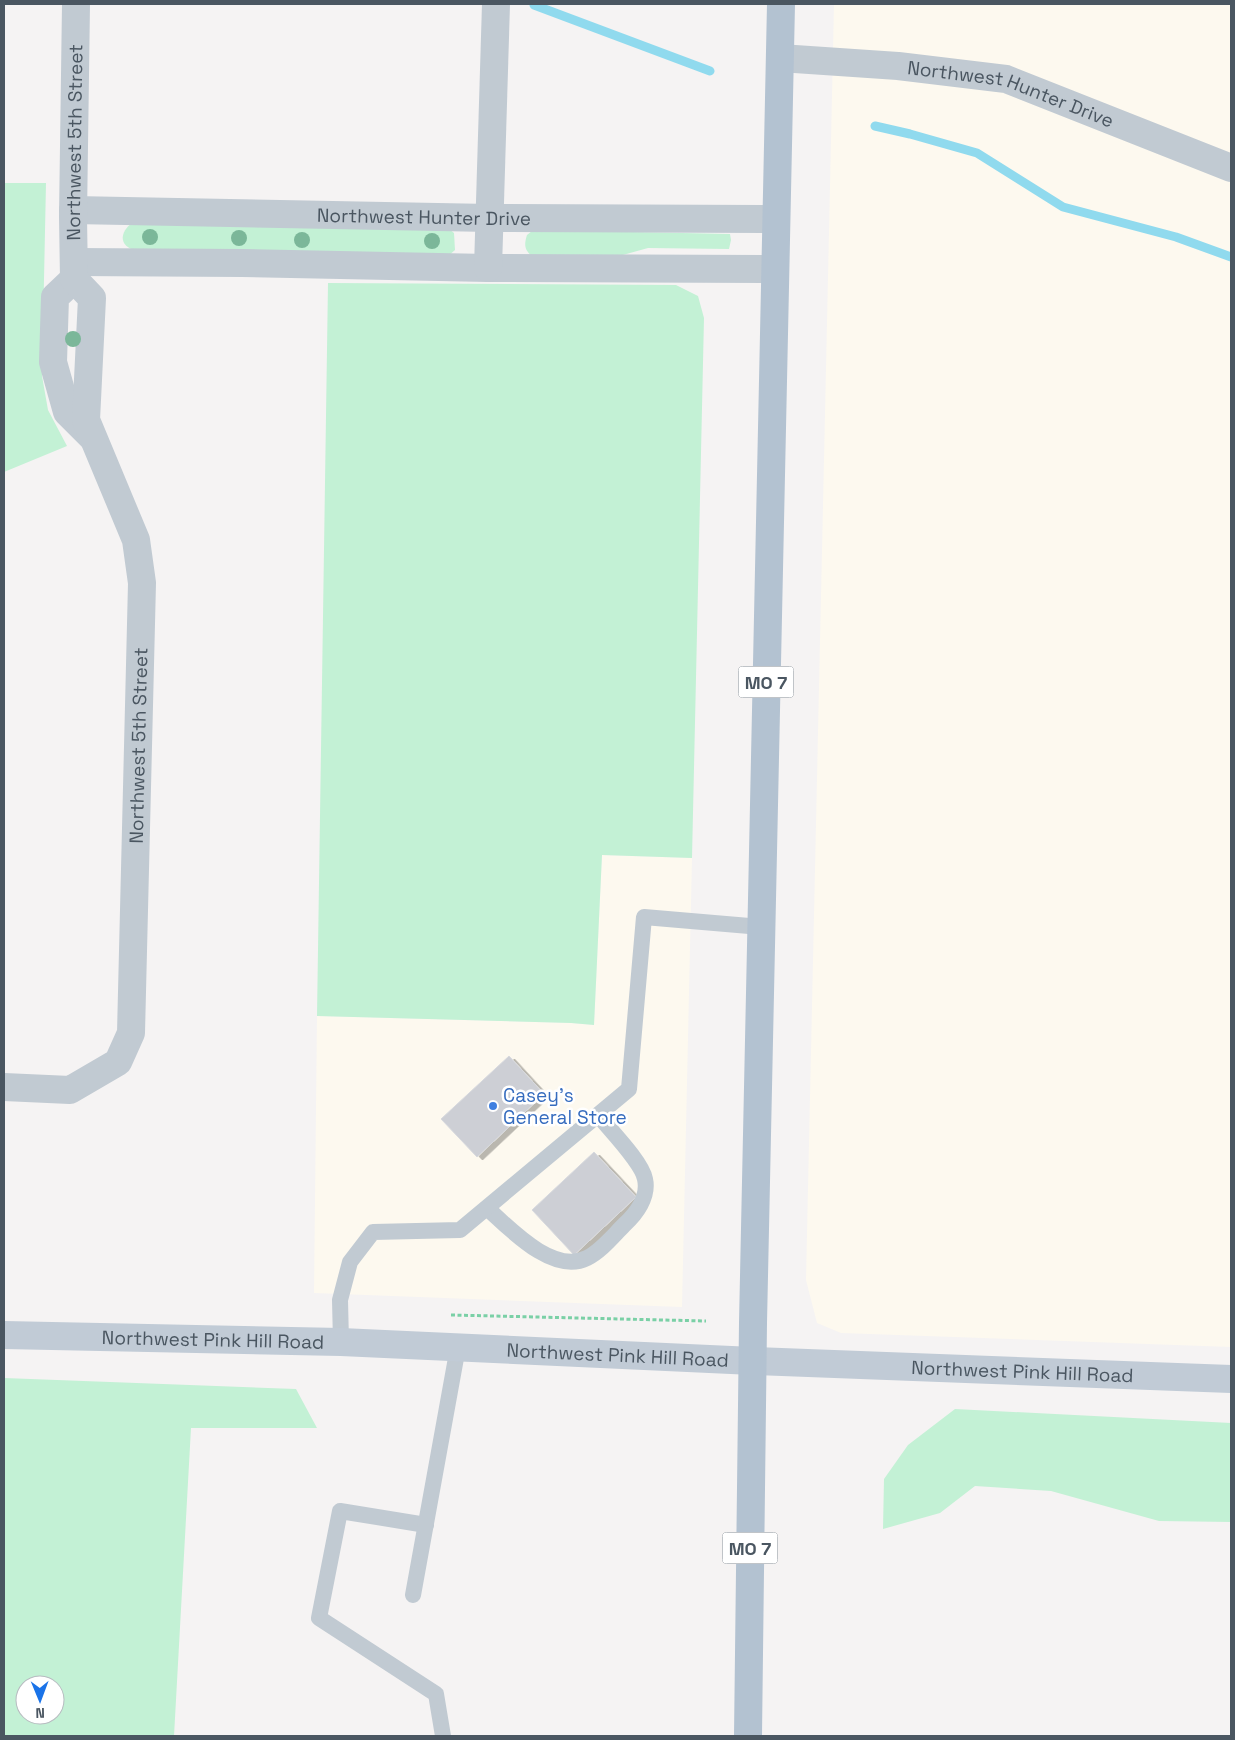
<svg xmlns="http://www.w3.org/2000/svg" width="1235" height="1740" font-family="'Space Grotesk',sans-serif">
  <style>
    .commercial { fill: #fdf9ef }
    .green { fill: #c3f1d5; fill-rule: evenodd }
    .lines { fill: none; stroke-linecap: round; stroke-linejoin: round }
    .stream { stroke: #90daee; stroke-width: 9 }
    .building { fill: #cdcfd5; stroke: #d7d9de; filter: url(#shadow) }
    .path { stroke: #7ad0a6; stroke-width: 3; stroke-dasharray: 4 2.5; stroke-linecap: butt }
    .service { stroke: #c1cad2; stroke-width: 16 }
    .minor { stroke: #c1cad2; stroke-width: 28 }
    .secondary { stroke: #c1cbd6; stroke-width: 28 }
    .primary { stroke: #b3c2d1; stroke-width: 28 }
    .tree { fill: #7bb799 }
    .shop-dot { fill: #3f7fe0; stroke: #fff; stroke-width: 2 }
    .labels { text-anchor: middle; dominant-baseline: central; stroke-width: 5; stroke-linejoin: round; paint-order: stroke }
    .shield { fill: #fff; stroke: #808990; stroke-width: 1 }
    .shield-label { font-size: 18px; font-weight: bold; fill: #4a5661 }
    .street-label { font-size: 19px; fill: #4a5661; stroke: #fff }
    .shop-label { font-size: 19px; fill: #366cbe; stroke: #fff; text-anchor: start }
  </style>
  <defs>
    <filter id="shadow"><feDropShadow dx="5.5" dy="3" stdDeviation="0" flood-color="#0004"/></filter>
  </defs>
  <rect width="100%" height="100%" fill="#f5f3f3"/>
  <g class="commercial">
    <polygon points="834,4 1231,4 1231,1347 841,1333 817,1323 806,1280"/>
    <polygon points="602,855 692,858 682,1307 314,1293 317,1016 571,1023 594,1025"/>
  </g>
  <g class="green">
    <polygon points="4,183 46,183 42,376 48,410 67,446 4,472"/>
    <path d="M132,223l317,6 5,4 1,17 -7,6 -312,-5c-17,-5 -17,-18 -4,-28z"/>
    <path d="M538,230l192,4 1,6 -2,9 -81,-1 -36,10 -79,-1c-9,-7 -9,-12 -6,-22l5,-4z"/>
    <polygon points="328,283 676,285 698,296 704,318 692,858 602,855 594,1025 571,1023 317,1016"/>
    <path d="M4,1378l292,11 21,39h-126l-17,308h-170zM25,1685h30v30h-30z"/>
    <polygon points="955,1409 1231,1423 1231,1522 1159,1521 1051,1491 975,1486 940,1513 883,1529 884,1479 908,1445"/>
  </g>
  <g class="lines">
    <g class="stream">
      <polyline points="534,5 710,71"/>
      <polyline points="875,126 910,134 977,153 1063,207 1176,237 1231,257"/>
    </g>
  </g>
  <g class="building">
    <polygon points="509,1056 544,1094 477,1157 441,1119"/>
    <polygon points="594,1152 636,1197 574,1255 532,1210"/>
  </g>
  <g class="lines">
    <polyline class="path" points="451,1315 706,1321"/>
    <g class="service">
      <path d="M487,1208c23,21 66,67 100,50 14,-7 26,-22 37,-33 12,-11 25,-28 21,-46 -3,-17 -35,-49 -47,-64"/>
      <polyline points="341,1342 340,1300 350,1262 373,1232 460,1230 629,1089 644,917 761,927"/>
      <polyline points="426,1525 340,1511 319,1618 436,1694 443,1736"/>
      <polyline points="413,1595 458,1347"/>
    </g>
    <g class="minor">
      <path id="s1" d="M780,58l118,8 108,13 225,89"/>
      <path id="s2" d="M73,210l417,8 286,1"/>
      <polyline points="74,262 242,263 488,268 775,269"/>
      <polyline points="488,268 496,4"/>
      <polyline points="74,279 55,297 53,362 67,412 91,436"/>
      <path id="s3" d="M4,1087l66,3 48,-28 13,-29 11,-450 -6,-43 -50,-120 6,-122 -18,-19 -1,-62 3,-213"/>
    </g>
    <path class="secondary" id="s4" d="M4,1335l337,7 412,19 478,18"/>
    <polyline class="primary" points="748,1736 753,1323 781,4"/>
  </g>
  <g class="tree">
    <circle cx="150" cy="237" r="8"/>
    <circle cx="239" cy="238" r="8"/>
    <circle cx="302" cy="240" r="8"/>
    <circle cx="432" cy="241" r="8"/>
    <circle cx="73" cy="339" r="8"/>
  </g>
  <circle class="shop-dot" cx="493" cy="1106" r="5"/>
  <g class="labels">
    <g class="shield">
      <rect x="738.5" y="666.5" width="55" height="31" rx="4"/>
      <rect x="722.5" y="1532.5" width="55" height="31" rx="4"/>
    </g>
    <g class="shield-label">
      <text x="766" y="682">MO 7</text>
      <text x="750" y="1548">MO 7</text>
    </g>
    <g class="street-label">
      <text stroke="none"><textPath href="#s1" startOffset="235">Northwest Hunter Drive</textPath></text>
      <text stroke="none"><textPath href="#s3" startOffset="1062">Northwest 5th Street</textPath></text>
      <text stroke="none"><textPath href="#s2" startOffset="351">Northwest Hunter Drive</textPath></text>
      <text stroke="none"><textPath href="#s3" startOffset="441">Northwest 5th Street</textPath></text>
      <text stroke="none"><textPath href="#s4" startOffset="209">Northwest Pink Hill Road</textPath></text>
      <text stroke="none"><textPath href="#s4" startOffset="614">Northwest Pink Hill Road</textPath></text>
      <text stroke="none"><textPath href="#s4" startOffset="1019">Northwest Pink Hill Road</textPath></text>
    </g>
    <g class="shop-label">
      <text x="503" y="1095">Casey's<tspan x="503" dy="22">General Store</tspan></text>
    </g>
  </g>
  <rect width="1235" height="1740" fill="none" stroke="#4a5661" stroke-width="10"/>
  <g transform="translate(40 1700) rotate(179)"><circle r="24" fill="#ffffff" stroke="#b7bbc0"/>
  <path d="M0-4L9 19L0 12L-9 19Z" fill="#1a73e8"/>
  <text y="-8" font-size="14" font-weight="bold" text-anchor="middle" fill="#4a5661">N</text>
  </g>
</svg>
